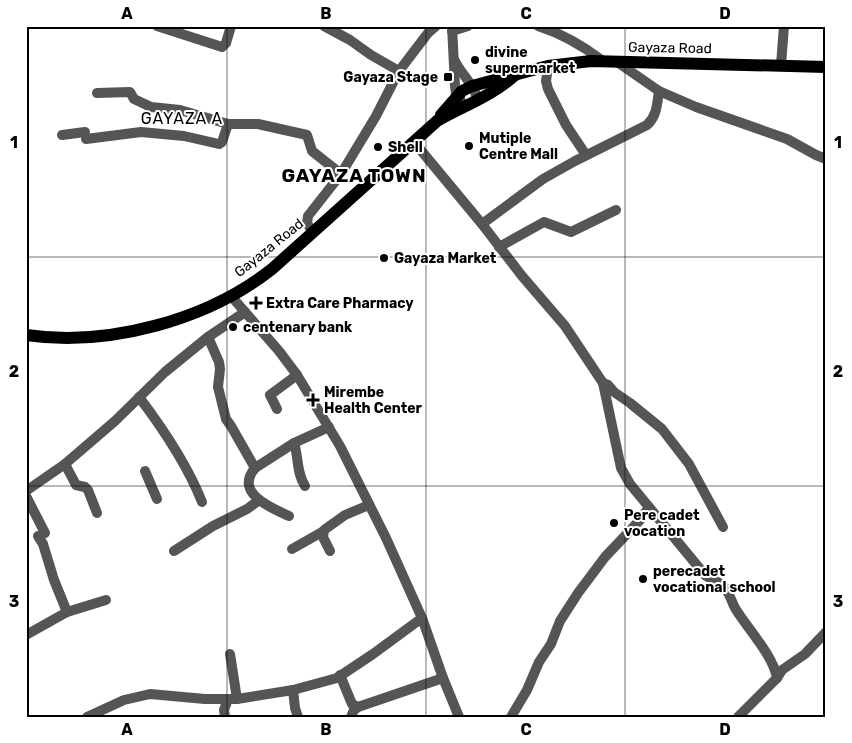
<svg xmlns="http://www.w3.org/2000/svg" width="852" height="743" font-family="Rubik,sans-serif">
  <style>
    .lines { fill: none; stroke-linecap: round; stroke-linejoin: round }
    .minor { stroke: #555; stroke-width: 10 }
    .major { stroke: #000; stroke-width: 12 }
    .grid { fill: none; stroke: #000; stroke-width: 1; stroke-opacity: 0.55 }
    .poi-dot { fill: #000; stroke: #fff; stroke-width: 2 }
    .labels { text-anchor: middle; dominant-baseline: central; stroke-width: 4; stroke-linejoin: round; paint-order: stroke }
    .street-label { font-size: 14px; fill: #000; stroke: #fff }
    .poi-label { font-size: 14px; font-weight: bold; fill: #000; stroke: #fff; text-anchor: start }
    .quarter-label { font-size: 16px; letter-spacing: 1px; fill: #000; stroke: #fff }
    .district-label { font-size: 19px; font-weight: bold; letter-spacing: 1px; fill: #000; stroke: #fff }
    .neatline { fill: none; stroke: #000; stroke-width: 2 }
    .grid-label { font-size: 16px; text-anchor: middle; font-weight: bold; fill: #000 }
  </style>
  <rect width="100%" height="100%" fill="#fff"/>
  <g class="lines">
    <g class="minor">
      <polyline points="157,26 222,47 226,43 231,26"/>
      <polyline points="324,26 350,40 371,55 399,71"/>
      <polyline points="452,26 455,86 456,94 461,101"/>
      <path d="M538,26c25,8 44,19 65,35"/>
      <polyline points="452,31 468,26"/>
      <path d="M455,61c6,13 23,28 22,40"/>
      <polyline points="617,62 659,91 696,107 787,139 816,155 826,159"/>
      <polyline points="781,65 784,26"/>
      <polyline points="548,66 546,81 548,89 566,125 586,155"/>
      <polyline points="97,93 130,92 134,99 151,107 180,110 228,124 258,124 307,135 312,151 341,174"/>
      <polyline points="62,135 85,132"/>
      <polyline points="86,139 141,132 184,136 219,144 222,142 228,124"/>
      <path d="M414,142l68,82 40,52 43,50 38,57 18,85 9,16 75,91c5,4 12,6 17,10 7,5 9,16 13,23 12,20 38,47 42,70l-39,39"/>
      <path d="M482,224l61,-45 32,-18 72,-36c10,-9 10,-21 12,-34"/>
      <polyline points="313,233 307,223 308,216 341,174 376,116 399,71 428,33 436,26"/>
      <polyline points="499,247 544,222 571,232 616,210"/>
      <polyline points="231,296 279,351 297,375 340,446 386,538 422,618 443,678 459,717"/>
      <path d="M208,337l11,25 1,7 -2,18 8,32 5,7 24,42c-21,25 16,40 34,48"/>
      <polyline points="603,383 608,385 614,392 630,403 662,429 689,464 723,527"/>
      <path d="M139,397c25,33 48,67 63,105"/>
      <polyline points="277,409 270,395 297,375"/>
      <path d="M294,443c5,15 2,29 11,43"/>
      <polyline points="65,464 76,485 85,487 88,490 97,513"/>
      <polyline points="255,468 294,443 329,427"/>
      <polyline points="145,471 157,499"/>
      <polyline points="26,491 65,464 115,421 165,372 208,337 245,312"/>
      <polyline points="26,496 45,533"/>
      <polyline points="38,536 43,544 54,580 67,612 106,600"/>
      <polyline points="292,549 322,532"/>
      <polyline points="174,551 213,526 247,509 258,501"/>
      <polyline points="330,551 323,537 324,530 345,515 369,505"/>
      <polyline points="26,635 67,612"/>
      <polyline points="230,654 237,699"/>
      <polyline points="340,675 352,704 358,707"/>
      <polyline points="777,678 782,670 805,654 826,632"/>
      <polyline points="293,690 295,708 298,717"/>
      <polyline points="87,717 124,700 150,694 205,699 237,699 293,690 337,678 373,654 422,618"/>
      <polyline points="225,717 224,710 228,699"/>
      <polyline points="351,717 354,710 358,707 443,678"/>
      <polyline points="511,717 527,690 539,662 551,644 560,621 578,593 605,557 640,520 649,507"/>
    </g>
    <g class="major">
      <polyline points="441,115 462,91 472,86 548,66 591,61 826,67"/>
      <path d="M26,335c83,12 181,-15 246,-66l165,-148c26,-15 55,-25 78,-46"/>
    </g>
  </g>
  <path class="grid" d="M227,26v691M426,26v691M625,26v691M26,257h800M26,486h800"/>
  <g class="poi-dot">
    <circle cx="475" cy="60" r="5"/>
    <rect x="443" y="72" width="10" height="10" rx="2.5"/>
    <circle cx="469" cy="146" r="5"/>
    <circle cx="378" cy="147" r="5"/>
    <circle cx="384" cy="258" r="5"/>
    <path d="M253.5 295.5h5v5h5v5h-5v5h-5v-5h-5v-5h5z"/>
    <circle cx="233" cy="327" r="5"/>
    <path d="M310.5 392.5h5v5h5v5h-5v5h-5v-5h-5v-5h5z"/>
    <circle cx="614" cy="523" r="5"/>
    <circle cx="643" cy="579" r="5"/>
  </g>
  <g class="labels">
    <g class="street-label">
      <text transform="translate(670 48) rotate(1)">Gayaza Road</text>
      <text transform="translate(269 248) rotate(-39)">Gayaza Road</text>
    </g>
    <g class="poi-label">
      <text x="485" y="52">divine<tspan x="485" dy="16">supermarket</tspan></text>
      <text x="438" y="77" text-anchor="end">Gayaza Stage</text>
      <text x="479" y="138">Mutiple<tspan x="479" dy="16">Centre Mall</tspan></text>
      <text x="388" y="147">Shell</text>
      <text x="394" y="258">Gayaza Market</text>
      <text x="266" y="303">Extra Care Pharmacy</text>
      <text x="243" y="327">centenary bank</text>
      <text x="324" y="392">Mirembe<tspan x="324" dy="16">Health Center</tspan></text>
      <text x="624" y="515">Pere cadet<tspan x="624" dy="16">vocation</tspan></text>
      <text x="653" y="571">perecadet<tspan x="653" dy="16">vocational school</tspan></text>
    </g>
    <g class="quarter-label">
      <text x="182" y="118">GAYAZA A</text>
    </g>
    <g class="district-label">
      <text x="354" y="175">GAYAZA TOWN</text>
    </g>
  </g>
  <rect width="852" height="743" fill="none" stroke="#ffffff" stroke-width="55"/>
  <rect x="28" y="28" width="796" height="688" class="neatline"/>
  <g class="grid-label">
    <text x="127" y="19">A</text>
    <text x="326" y="19">B</text>
    <text x="526" y="19">C</text>
    <text x="725" y="19">D</text>
    <text x="14" y="148">1</text>
    <text x="838" y="148">1</text>
    <text x="14" y="377">2</text>
    <text x="838" y="377">2</text>
    <text x="14" y="607">3</text>
    <text x="838" y="607">3</text>
    <text x="127" y="735">A</text>
    <text x="326" y="735">B</text>
    <text x="526" y="735">C</text>
    <text x="725" y="735">D</text>
  </g>
</svg>
